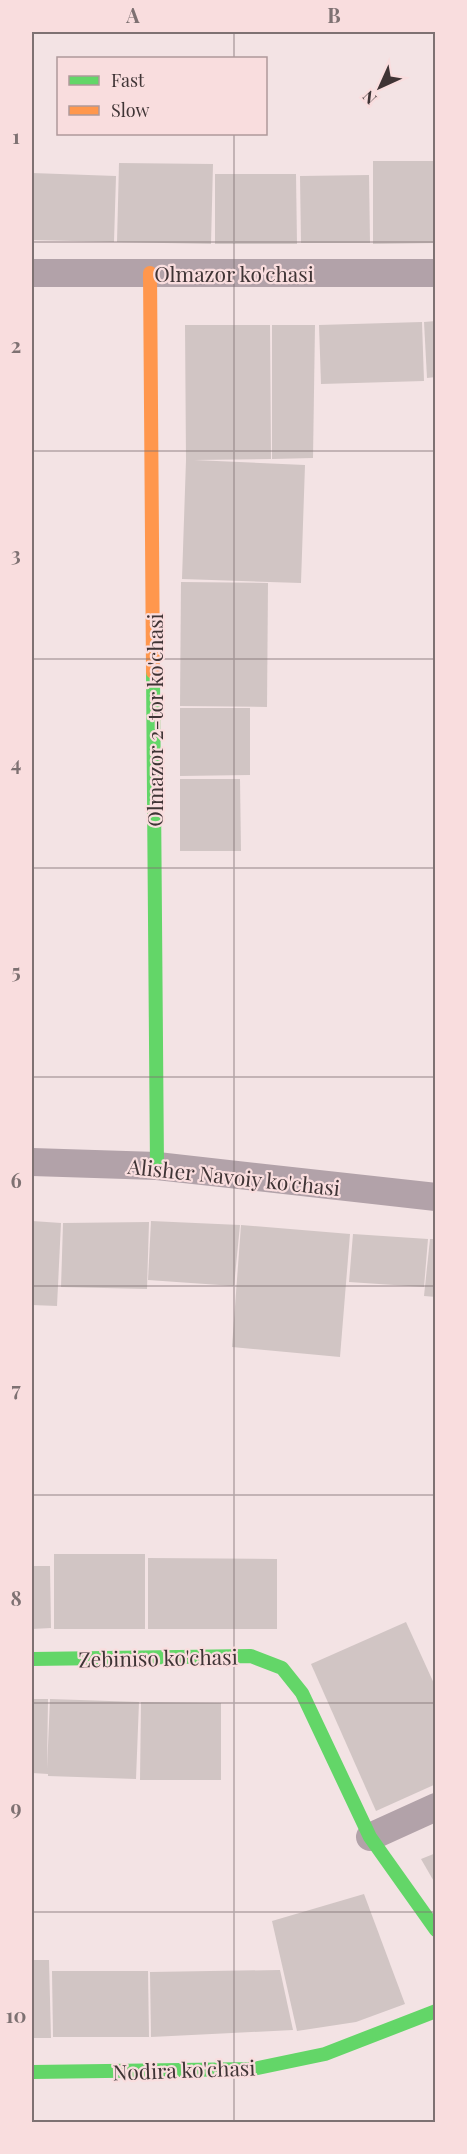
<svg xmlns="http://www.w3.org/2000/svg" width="467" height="2154" font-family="'Playfair Display',serif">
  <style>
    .building { fill: #d1c5c4 }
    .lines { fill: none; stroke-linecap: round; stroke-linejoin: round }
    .street { stroke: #b2a2a9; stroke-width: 28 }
    .fast { stroke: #63d668; stroke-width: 14 }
    .slow { stroke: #ff974d; stroke-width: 14 }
    .grid { fill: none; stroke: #7e7172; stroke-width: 1.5; stroke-opacity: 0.55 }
    .labels { text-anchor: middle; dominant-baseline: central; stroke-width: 4.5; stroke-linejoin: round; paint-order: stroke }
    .street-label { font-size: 21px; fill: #3f3435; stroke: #f9ddde }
    .neatline { fill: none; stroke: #7e7172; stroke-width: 2 }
    .grid-label { font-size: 20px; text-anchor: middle; font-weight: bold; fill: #7e7172 }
  </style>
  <rect width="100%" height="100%" fill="#f3e3e4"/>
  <g class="building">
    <polygon points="373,161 436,161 436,243 373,244"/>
    <polygon points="119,163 213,164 211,244 117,242"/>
    <polygon points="32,173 116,176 114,242 32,240"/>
    <polygon points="215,174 296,174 297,244 215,244"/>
    <polygon points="369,175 370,243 301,243 300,176"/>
    <polygon points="436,321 436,377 427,378 424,322"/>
    <polygon points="422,322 424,381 321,384 319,325"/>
    <polygon points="185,325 270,325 271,459 194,460 305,465 301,583 182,579 186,460"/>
    <polygon points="272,325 315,325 313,458 272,459"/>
    <polygon points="181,582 268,583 267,707 180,706"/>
    <polygon points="180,708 250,708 250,775 180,776"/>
    <polygon points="180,779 240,779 241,851 180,851"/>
    <polygon points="32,1221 61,1223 57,1306 32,1305"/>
    <polygon points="151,1221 240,1225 234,1286 148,1280"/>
    <polygon points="149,1222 147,1289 61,1287 63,1223"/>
    <polygon points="241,1225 350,1234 340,1357 232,1347"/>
    <polygon points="353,1234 428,1239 424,1287 349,1282"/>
    <polygon points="430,1239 436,1239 436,1297 424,1296"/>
    <rect x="54" y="1554" width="91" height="75"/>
    <polygon points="148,1558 277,1559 277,1629 148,1629"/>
    <polygon points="32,1566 50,1566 51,1628 32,1629"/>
    <polygon points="406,1622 436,1688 436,1784 376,1811 311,1664"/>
    <polygon points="32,1699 48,1699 47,1769 50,1699 139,1702 136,1779 48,1776 48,1774 32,1773"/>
    <polygon points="141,1702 221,1703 221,1780 140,1780"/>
    <polygon points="436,1853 436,1885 421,1859"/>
    <polygon points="364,1894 405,2004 356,2022 297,2031 272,1921"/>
    <polygon points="32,1960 49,1960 51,2038 32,2038"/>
    <polygon points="280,1970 293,2030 151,2037 150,1972"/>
    <polygon points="52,1971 148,1971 149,2037 53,2037"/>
  </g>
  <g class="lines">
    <g class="street">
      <polyline points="32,273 436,273"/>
      <polyline points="32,1162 157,1166 436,1197"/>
      <polyline points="370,1837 436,1807"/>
    </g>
    <g class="fast">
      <polyline points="153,672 157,1166"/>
      <polyline points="32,1659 251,1656 282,1668 302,1693 370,1837 436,1930"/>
      <polyline points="32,2072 253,2069 325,2054 436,2011"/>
    </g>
    <polyline class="slow" points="150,273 153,672"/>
  </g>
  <path class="grid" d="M234,32v26M234,134v1988M32,242h404M32,451h404M32,659h404M32,868h404M32,1077h404M32,1286h404M32,1495h404M32,1703h404M32,1912h404"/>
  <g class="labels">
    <g class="street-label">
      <text x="234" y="273">Olmazor ko'chasi</text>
      <text transform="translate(154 720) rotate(-90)">Olmazor 2-tor ko'chasi</text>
      <text transform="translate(234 1176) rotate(6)">Alisher Navoiy ko'chasi</text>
      <text transform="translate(158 1657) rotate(-1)">Zebiniso ko'chasi</text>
      <text transform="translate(184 2069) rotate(-2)">Nodira ko'chasi</text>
    </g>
  </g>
  <rect width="467" height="2154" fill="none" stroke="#f9ddde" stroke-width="66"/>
  <rect x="57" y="57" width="210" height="78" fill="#f9ddde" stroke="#af999a" stroke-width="1.5"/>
  <rect x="69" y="76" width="30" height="9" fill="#63d668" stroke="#af999a" stroke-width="1.5"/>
  <text x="111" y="87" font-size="18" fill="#3f3435">Fast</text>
  <rect x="69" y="106" width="30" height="9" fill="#ff974d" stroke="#af999a" stroke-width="1.5"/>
  <text x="111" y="117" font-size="18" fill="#3f3435">Slow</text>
  <g transform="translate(380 87) rotate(225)" stroke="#f9ddde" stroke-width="4.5" paint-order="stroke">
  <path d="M0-4.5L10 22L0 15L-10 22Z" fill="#3f3435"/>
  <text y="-9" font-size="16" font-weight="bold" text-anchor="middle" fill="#3f3435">N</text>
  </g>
  <rect x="33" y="33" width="401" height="2088" class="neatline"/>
  <g class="grid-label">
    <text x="133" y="23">A</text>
    <text x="334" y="23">B</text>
    <text x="16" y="144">1</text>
    <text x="16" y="353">2</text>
    <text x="16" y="562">3</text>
    <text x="16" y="771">4</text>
    <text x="16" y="979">5</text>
    <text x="16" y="1188">6</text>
    <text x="16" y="1397">7</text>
    <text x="16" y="1606">8</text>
    <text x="16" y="1815">9</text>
    <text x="16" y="2023">10</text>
  </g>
</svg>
